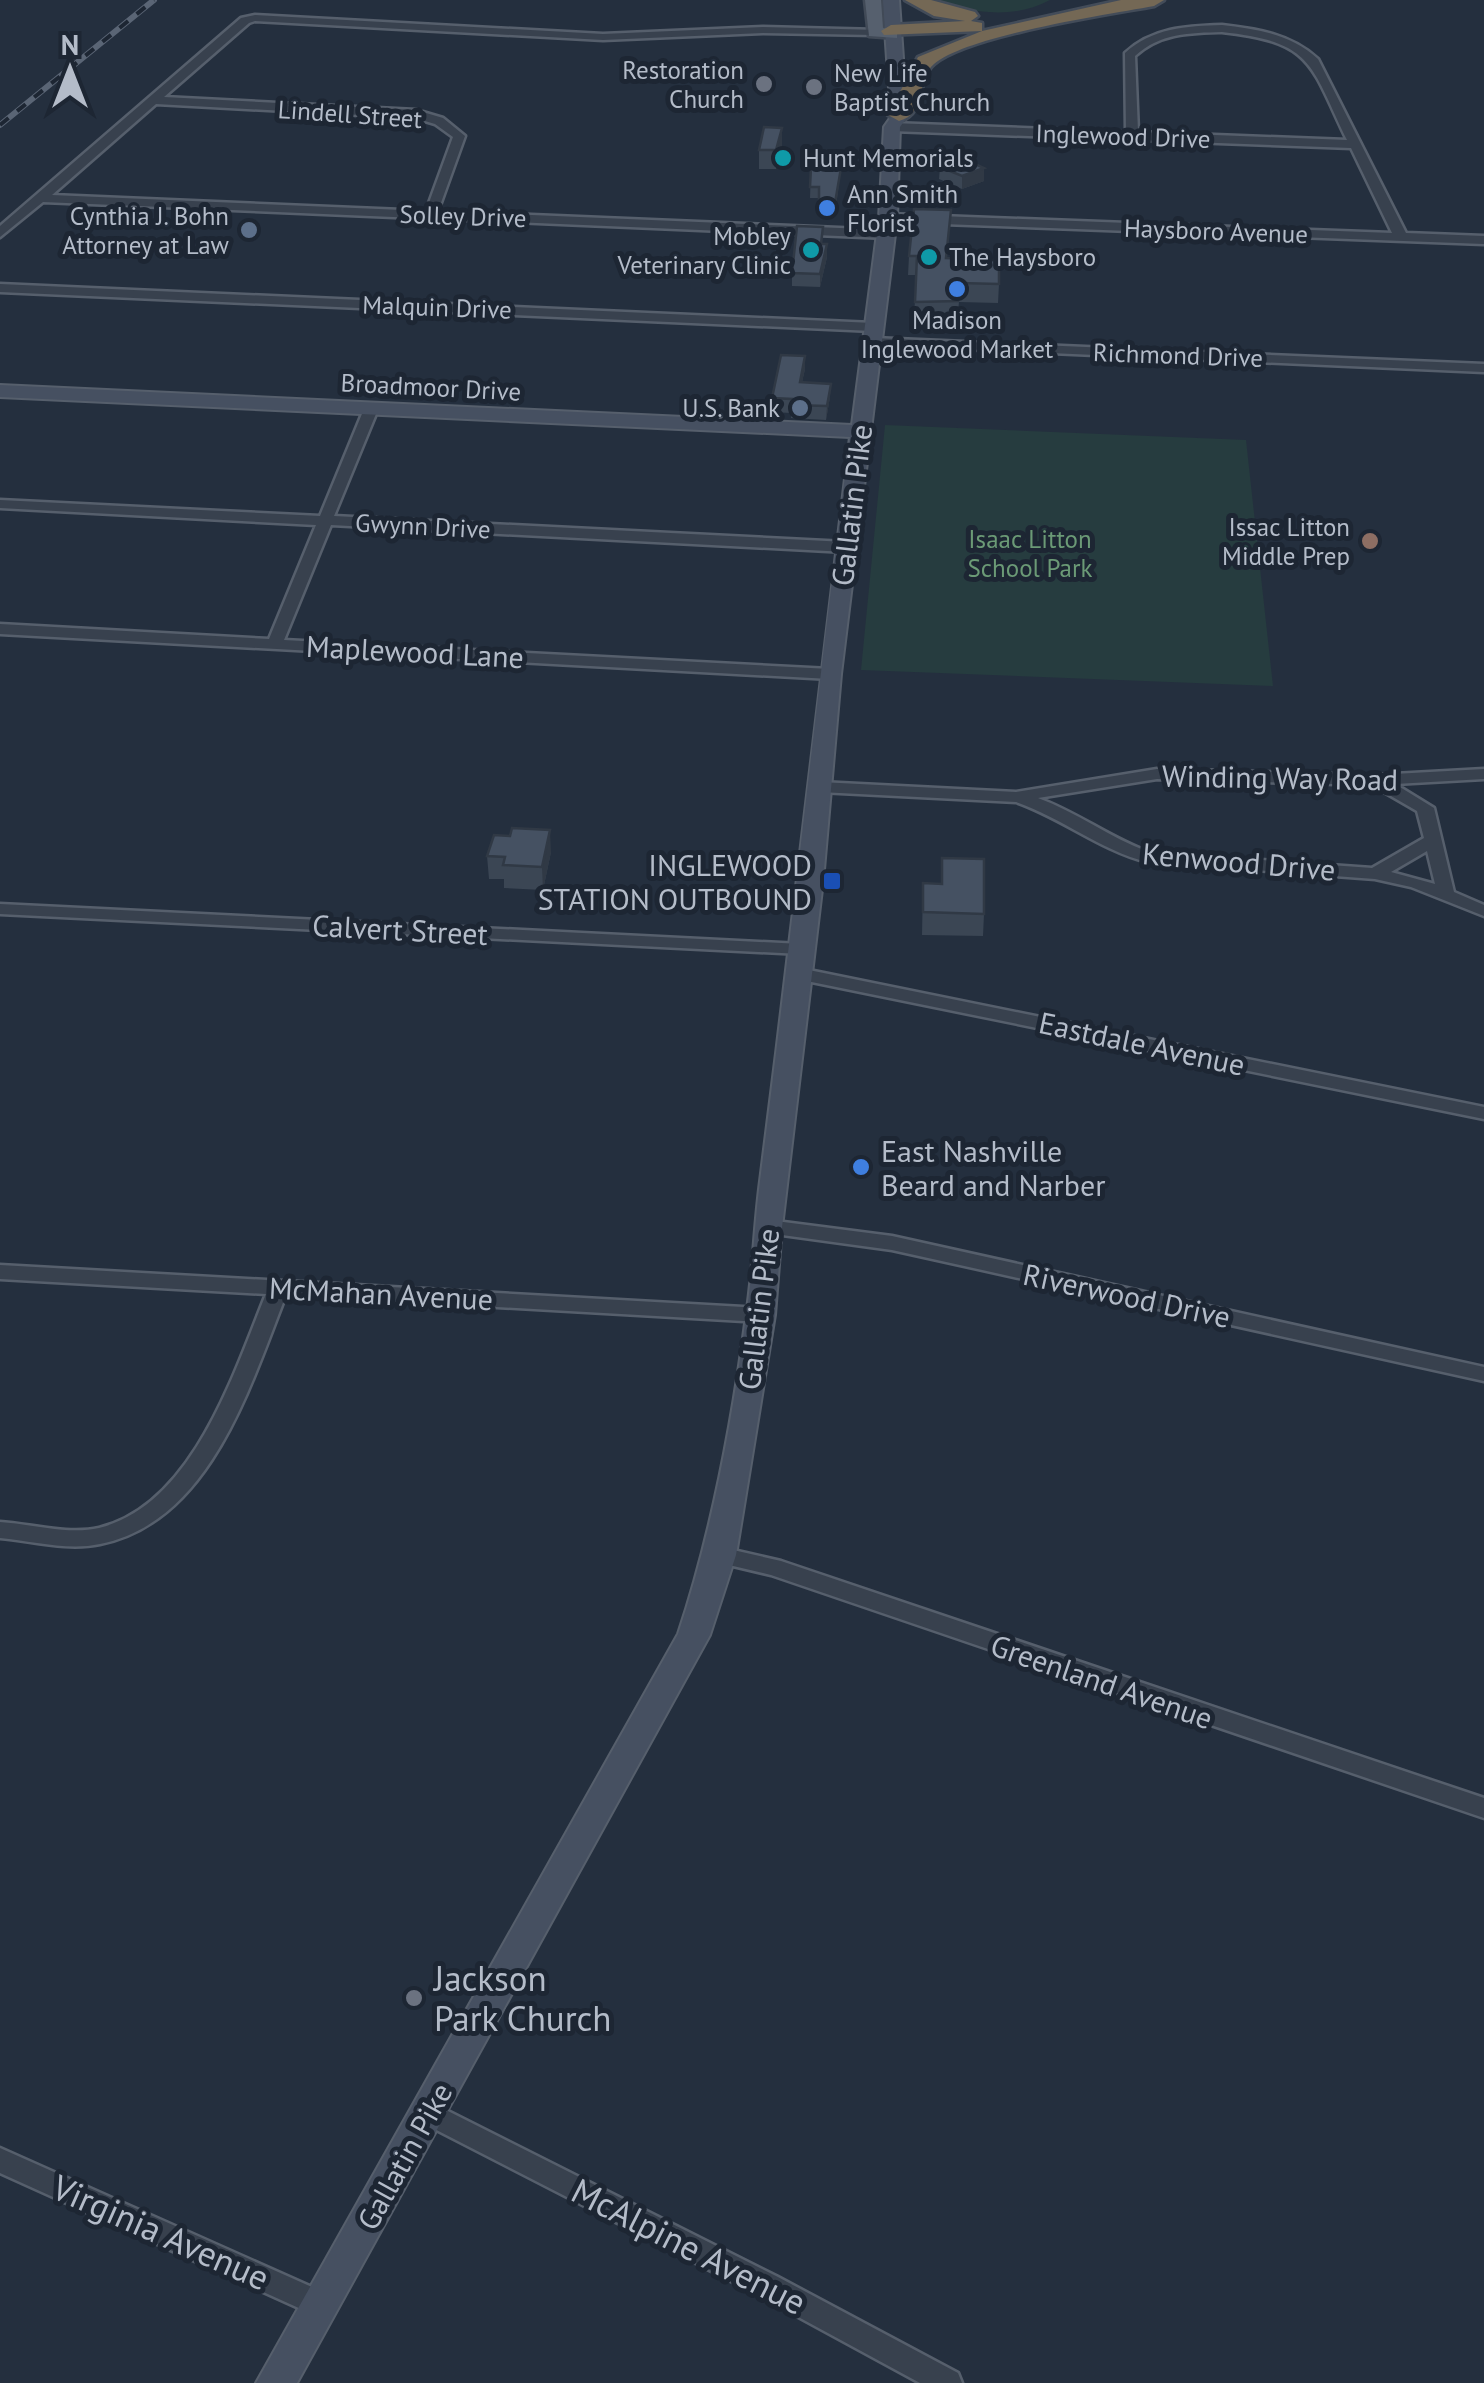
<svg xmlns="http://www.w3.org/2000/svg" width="1484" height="2383" font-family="'PT Sans',sans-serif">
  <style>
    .green { fill: #263c3f }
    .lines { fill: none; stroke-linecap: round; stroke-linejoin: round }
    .street-casing { stroke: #565f6c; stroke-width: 5 }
    .secondary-casing { stroke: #565f6c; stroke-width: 4 }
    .primary-casing { stroke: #414a57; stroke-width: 5 }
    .highway-casing { stroke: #434c59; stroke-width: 5 }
    .street { fill: #38414e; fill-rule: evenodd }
    .secondary { fill: #465061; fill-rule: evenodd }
    .primary { fill: #56606e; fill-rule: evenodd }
    .highway { fill: #746855; fill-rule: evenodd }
    .rail-casing { stroke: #5a6575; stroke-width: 6 }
    .rail { stroke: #1d2633; stroke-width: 4; stroke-dasharray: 11; stroke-linecap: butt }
    .wall { fill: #3b4654 }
    .shaded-wall { fill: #303945 }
    .building { fill: #455162; stroke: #303945; stroke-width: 2.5 }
    .worship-dot { fill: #6b7280; stroke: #1d2633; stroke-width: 4 }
    .culture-dot { fill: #0f9aa8; stroke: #1d2633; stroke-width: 4 }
    .shop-dot { fill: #3f7fe0; stroke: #1d2633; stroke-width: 4 }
    .service-dot { fill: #5c6f8a; stroke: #1d2633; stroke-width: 4 }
    .education-dot { fill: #8d6e63; stroke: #1d2633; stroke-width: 4 }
    .transit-dot { fill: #1a4fb4; stroke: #1d2633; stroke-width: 4 }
    .labels { text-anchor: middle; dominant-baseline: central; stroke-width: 10; stroke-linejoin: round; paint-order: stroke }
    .far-poi-label { font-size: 25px; fill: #b4bcc9; stroke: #1d2633; text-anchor: end }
    .far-street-label { font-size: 25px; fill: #b4bcc9; stroke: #1d2633 }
    .far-park-label { font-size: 25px; fill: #6b9a76; stroke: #1d2633 }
    .street-label { font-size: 30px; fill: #b4bcc9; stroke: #1d2633 }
    .poi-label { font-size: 30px; fill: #b4bcc9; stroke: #1d2633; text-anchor: end }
    .near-poi-label { font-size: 35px; fill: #b4bcc9; stroke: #1d2633; text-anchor: start }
    .near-street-label { font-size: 35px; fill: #b4bcc9; stroke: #1d2633 }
  </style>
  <rect width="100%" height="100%" fill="#242f3e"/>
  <g class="green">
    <path d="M924,0h126c-41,22 -84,10 -126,0z"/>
    <polygon points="885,425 1246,440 1273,686 861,670"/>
  </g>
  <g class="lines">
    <defs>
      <g id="street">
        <path d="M255,15l348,19 160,-7 116,3 2,2 -6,3 -112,-2 -160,7 -348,-19 -6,2 -85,74 252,13 27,8 22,18 -27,75 449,19 6,4 -6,4 -844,-36 -43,35v-11l241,-208zM156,104l259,14 20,6 18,13 -27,74 -374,-16z"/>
        <path d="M1222,25c35,4 69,9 96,34l88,174 78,3v8l-596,-22 -6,-4 6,-4 504,19 -41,-85 -459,-17 -6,-4 6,-4 234,9 -1,-79c27,-25 61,-27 97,-28zM1222,32c92,10 88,32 125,108l-209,-8 -3,-76c25,-23 54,-23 87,-24z"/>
        <polygon points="0,284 873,323 880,327 873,331 0,292"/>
        <polygon points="873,338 1484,364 1484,372 868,345 868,339"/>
        <polygon points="371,405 378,409 334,516 846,542 854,547 846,552 331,525 284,640 830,669 838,674 830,679 0,634 0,624 269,639 316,525 0,508 0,500 320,516 364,409"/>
        <path d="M1157,769l219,6 108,-6v10l-89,5 39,24 20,84 30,13v11l-73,-29 -36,-8 -228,-17c-47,-12 -85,-44 -131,-60l-196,-10 -9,-5 9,-5 196,10zM1157,779l215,6 45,26 7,27 -52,30 -223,-16c-39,-14 -72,-40 -111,-54zM1427,851l8,33 -44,-12z"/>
        <polygon points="0,904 801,944 810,949 801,954 0,914"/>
        <polygon points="799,968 1484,1107 1484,1119 792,978 790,974"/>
        <polygon points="768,1220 892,1236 1484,1367 1484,1381 892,1250 761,1232 758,1227 761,1222"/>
        <path d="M0,1265l761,43 10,7 -10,7 -475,-27c-36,91 -76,227 -186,249 -32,7 -68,-3 -100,-6v-16c31,2 68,13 99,6 94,-23 135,-155 167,-234l-266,-15z"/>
        <polygon points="720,1547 781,1561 1484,1798 1484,1818 771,1575 712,1561 709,1555 712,1549"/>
        <polygon points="428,2101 778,2277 958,2373 962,2383 920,2383 758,2295 419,2121 415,2113 419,2105"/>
        <polygon points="0,2148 332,2296 336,2305 332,2314 322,2318 312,2314 0,2173"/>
      </g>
      <path id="secondary" d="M883,0h16l8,117 -7,10 -3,91 -56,456 -18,207 -41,346 -7,88 -39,240 -26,80 -413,748h-41l422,-749c34,-102 54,-211 68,-318 7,-45 8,-90 14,-135 32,-248 58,-497 90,-744l-850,-40v-12l852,40 27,-207 5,-91 7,-10z"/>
      <polygon id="primary" points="865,0 881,0 883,28 897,30 897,38 869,36"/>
      <path id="highway" d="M905,0h26l44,12 3,4 -7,5 11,2v8l139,-31h43l-10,6c-49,9 -185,29 -220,58 -18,15 -7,50 -35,57l-11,-6 30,-58 64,-26 -98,4 -3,-4 10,-6 74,-4 -31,-5z"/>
    </defs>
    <use href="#street" class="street-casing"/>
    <use href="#secondary" class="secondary-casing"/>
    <use href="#primary" class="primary-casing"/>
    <use href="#highway" class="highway-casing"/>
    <use href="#street" class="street"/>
    <use href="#secondary" class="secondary"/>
    <use href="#primary" class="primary"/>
    <use href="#highway" class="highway"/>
    <defs>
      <polyline id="rail" points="0,125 154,0"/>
    </defs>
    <use href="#rail" class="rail-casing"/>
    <use href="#rail" class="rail"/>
  </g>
  <g class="wall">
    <polygon points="782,128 782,147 776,169 759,169 759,150"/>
    <polygon points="811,167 841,168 835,214 818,214 819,198 810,198"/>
    <polygon points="940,167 984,181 962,189 939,179"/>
    <polygon points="822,244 827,244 827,257 820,287 792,286 792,273"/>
    <polygon points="909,256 947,258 999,284 998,303 959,302 957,321 914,321 916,275 908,275"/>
    <polygon points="805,369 802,382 830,397 826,420 791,418 791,413 772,412 772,398"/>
    <polygon points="551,852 543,890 504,888 504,879 489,879 487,856"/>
    <polygon points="942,858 984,914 983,936 922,935 923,883 941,884"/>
  </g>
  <g class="shaded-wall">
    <polygon points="782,128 782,147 776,169 776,150"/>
    <polygon points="984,168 984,181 962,189 962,176"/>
    <polygon points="827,244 827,257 820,287 820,274"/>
    <polygon points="805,356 805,369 799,396 800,382"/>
    <polygon points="831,384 830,397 826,420 827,406"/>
    <polygon points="550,830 551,852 543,890 542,867"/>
  </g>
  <g class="building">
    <polygon points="764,127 782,128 776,150 759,150"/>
    <polygon points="962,158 984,168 962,176 940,167"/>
    <polygon points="811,167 841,168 835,203 819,202 819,187 810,187"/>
    <polygon points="914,209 951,210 946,258 999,260 999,284 960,283 958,301 915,302 917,256 909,256"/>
    <polygon points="797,226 823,227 821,244 827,244 820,274 792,273"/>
    <polygon points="781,355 805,356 800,382 831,384 827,406 791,405 792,399 772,398"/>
    <polygon points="512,828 550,830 542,867 503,865 505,857 487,856 494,835 510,836"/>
    <polygon points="942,858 984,859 984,914 923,912 923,883 942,884"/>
  </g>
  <g class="worship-dot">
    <circle cx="764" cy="84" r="10"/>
    <circle cx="814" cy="87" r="10"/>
    <circle cx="414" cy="1998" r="10"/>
  </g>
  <g class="culture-dot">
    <circle cx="783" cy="158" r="10"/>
    <circle cx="811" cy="250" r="10"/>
    <circle cx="929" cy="257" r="10"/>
  </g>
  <g class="shop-dot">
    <circle cx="827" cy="208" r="10"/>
    <circle cx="957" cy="289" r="10"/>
    <circle cx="861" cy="1167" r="10"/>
  </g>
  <g class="service-dot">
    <circle cx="249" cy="230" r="10"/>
    <circle cx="800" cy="408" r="10"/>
  </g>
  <circle class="education-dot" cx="1370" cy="541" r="10"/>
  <rect class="transit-dot" x="822" y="871" width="20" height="20" rx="5"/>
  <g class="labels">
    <g class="far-poi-label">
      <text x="744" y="70">Restoration<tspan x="744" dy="29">Church</tspan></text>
      <text x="834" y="73" text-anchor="start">New Life<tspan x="834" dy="29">Baptist Church</tspan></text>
      <text x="803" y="158" text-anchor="start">Hunt Memorials</text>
      <text x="847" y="194" text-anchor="start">Ann Smith<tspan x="847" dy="29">Florist</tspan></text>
      <text x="229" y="216">Cynthia J. Bohn<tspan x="229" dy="29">Attorney at Law</tspan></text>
      <text x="791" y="236">Mobley<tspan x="791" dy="29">Veterinary Clinic</tspan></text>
      <text x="949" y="257" text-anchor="start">The Haysboro</text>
      <text x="957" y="320" text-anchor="middle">Madison<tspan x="957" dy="29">Inglewood Market</tspan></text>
      <text x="780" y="408">U.S. Bank</text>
      <text x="1350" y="527">Issac Litton<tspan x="1350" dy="29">Middle Prep</tspan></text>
    </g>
    <g class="far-street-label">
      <text transform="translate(350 114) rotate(4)">Lindell Street</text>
      <text transform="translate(1123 136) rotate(2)">Inglewood Drive</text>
      <text transform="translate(463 216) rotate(2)">Solley Drive</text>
      <text transform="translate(1216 231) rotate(2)">Haysboro Avenue</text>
      <text transform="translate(437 307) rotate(2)">Malquin Drive</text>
      <text transform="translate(1178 355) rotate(2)">Richmond Drive</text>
      <text transform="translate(431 387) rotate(3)">Broadmoor Drive</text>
      <text transform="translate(423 526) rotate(3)">Gwynn Drive</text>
    </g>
    <g class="far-park-label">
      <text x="1030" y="539">Isaac Litton<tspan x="1030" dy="29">School Park</tspan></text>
    </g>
    <g class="street-label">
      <text transform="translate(851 505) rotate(-83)">Gallatin Pike</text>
      <text transform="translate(415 651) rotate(3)">Maplewood Lane</text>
      <text transform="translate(1280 777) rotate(1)">Winding Way Road</text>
      <text transform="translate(1239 861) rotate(5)">Kenwood Drive</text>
      <text transform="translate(400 929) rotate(3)">Calvert Street</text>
      <text transform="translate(1142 1043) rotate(12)">Eastdale Avenue</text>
      <text transform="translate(381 1293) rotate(3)">McMahan Avenue</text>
      <text transform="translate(1127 1295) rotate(12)">Riverwood Drive</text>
      <text transform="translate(758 1309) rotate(-83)">Gallatin Pike</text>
      <text transform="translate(1102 1681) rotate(19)">Greenland Avenue</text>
      <text transform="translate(404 2156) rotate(-61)">Gallatin Pike</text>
    </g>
    <g class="poi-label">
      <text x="812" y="864">INGLEWOOD<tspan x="812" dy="34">STATION OUTBOUND</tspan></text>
      <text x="881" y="1150" text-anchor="start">East Nashville<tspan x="881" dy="34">Beard and Narber</tspan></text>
    </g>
    <g class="near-poi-label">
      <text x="434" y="1978">Jackson<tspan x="434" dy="40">Park Church</tspan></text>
    </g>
    <g class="near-street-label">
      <text transform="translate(161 2232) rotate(24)">Virginia Avenue</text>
      <text transform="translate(689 2246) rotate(27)">McAlpine Avenue</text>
    </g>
  </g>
  <g transform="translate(70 70)" stroke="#1d2633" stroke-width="8" paint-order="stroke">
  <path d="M0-8L18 38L0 25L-18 38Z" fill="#b4bcc9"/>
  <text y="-15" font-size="28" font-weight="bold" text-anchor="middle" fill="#b4bcc9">N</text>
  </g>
</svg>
